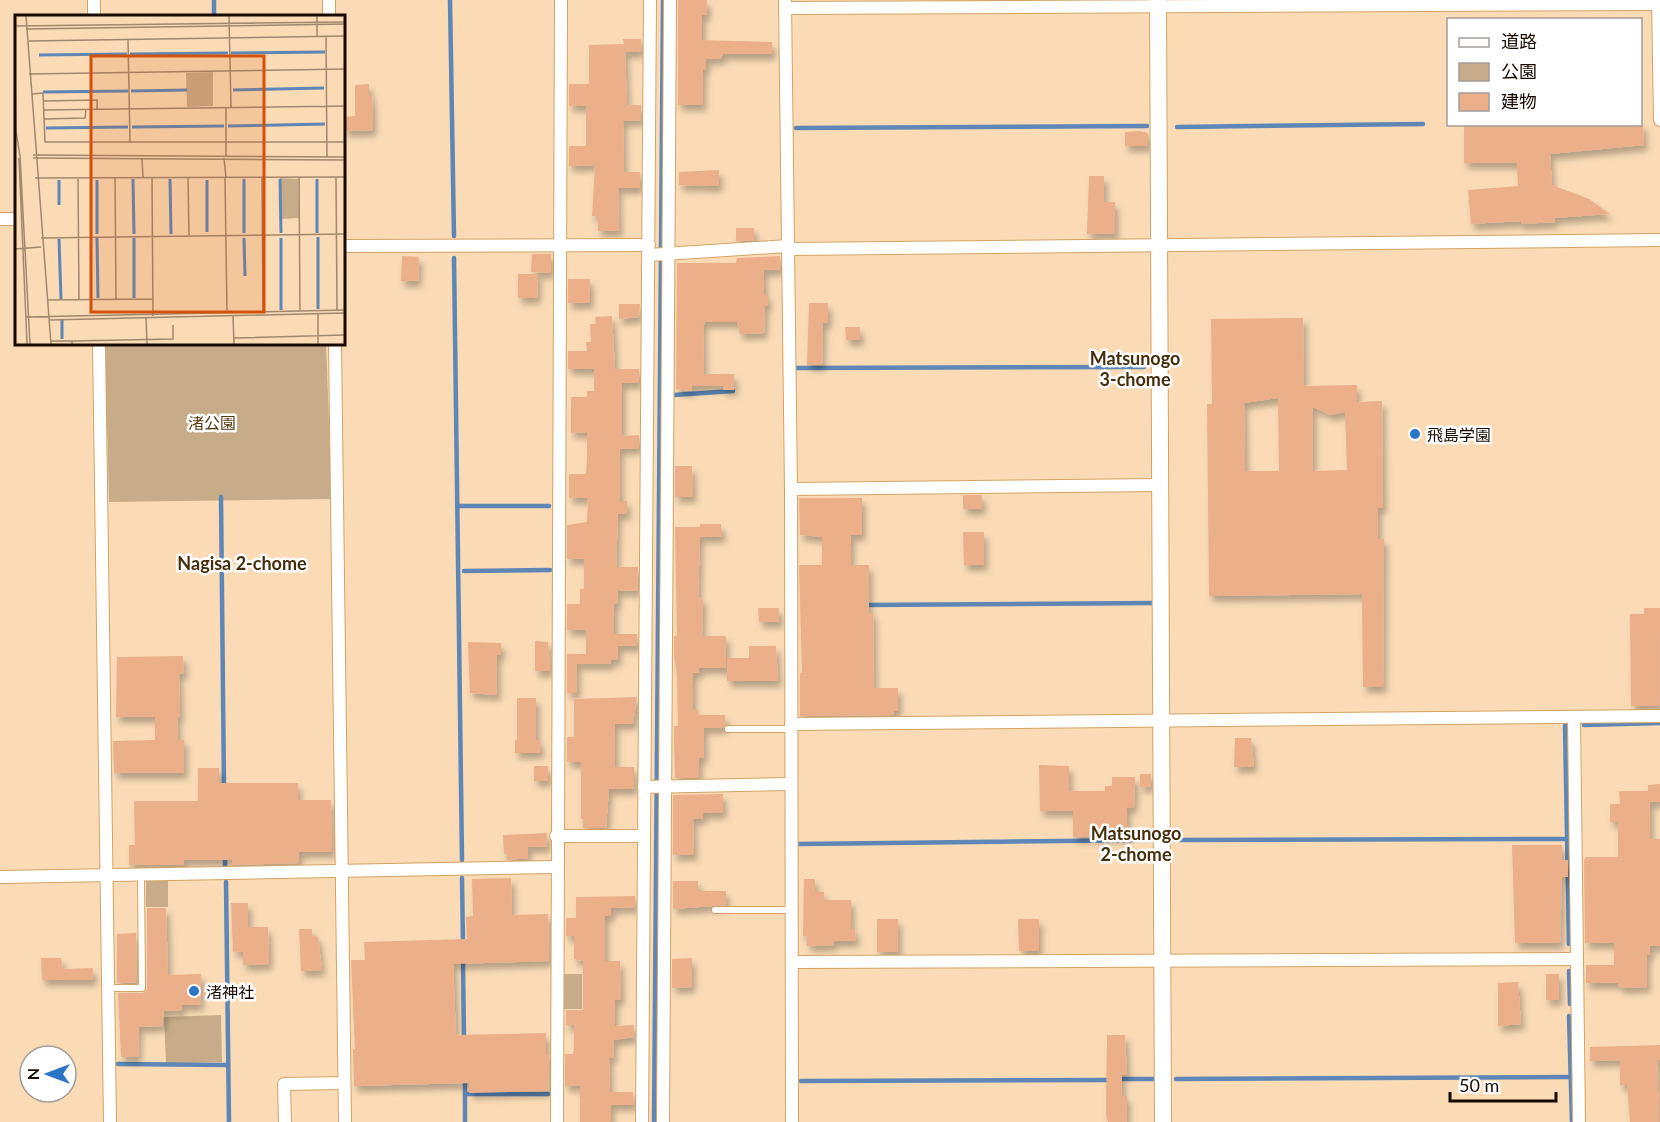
<svg xmlns="http://www.w3.org/2000/svg" width="1660" height="1122" font-family="Lato,'Noto Sans JP',sans-serif">
  <style>
    .green { fill: #c8ac89 }
    .lines { fill: none; stroke-linecap: round; stroke-linejoin: round }
    .stream { stroke: #5e87b7; stroke-width: 4.5 }
    .building { fill: #ebaf8a; fill-rule: evenodd; filter: url(#shadow) }
    .lane-casing { stroke: #d4a363; stroke-width: 8 }
    .street-casing { stroke: #d4a363; stroke-width: 14 }
    .secondary-casing { stroke: #d4a363; stroke-width: 18 }
    .lane { stroke: #fff; stroke-width: 6 }
    .street { stroke: #fff; stroke-width: 12 }
    .secondary { stroke: #fff; stroke-width: 16 }
    .poi-dot { fill: #2a75c5; stroke: #fff; stroke-width: 2 }
    .labels { text-anchor: middle; dominant-baseline: central; stroke-width: 5; stroke-linejoin: round; paint-order: stroke }
    .park-label { font-size: 16px; fill: #54380c; stroke: #fff }
    .poi-label { font-size: 16px; fill: #180a00; stroke: #fff; text-anchor: start }
    .neighbourhood-label { font-size: 18px; font-weight: bold; fill: #462e0a; stroke: #fff }
    .inset-river { fill: none; stroke: #5e87b7; stroke-width: 3 }
    .inset-road { fill: none; stroke: #a0876d; stroke-width: 1.5 }
    .view { fill: #d3510b; fill-opacity: 0.15; stroke: #d3510b; stroke-width: 3 }
    .inset-edge { fill: none; stroke: #180a00; stroke-width: 3 }
  </style>
  <defs>
    <filter id="shadow"><feDropShadow dx="3.5" dy="6" stdDeviation="3" flood-color="#0004"/></filter>
  </defs>
  <rect width="100%" height="100%" fill="#fadbb6"/>
  <g class="green">
    <polygon points="105,344 326,344 332,499 109,502"/>
    <rect x="146" y="879" width="22" height="28"/>
    <polygon points="564,974 582,974 582,1009 563,1009"/>
    <polygon points="221,1015 222,1062 166,1063 164,1017"/>
  </g>
  <g class="lines">
    <g class="stream">
      <polyline points="214,0 214,16"/>
      <polyline points="450,0 454,236"/>
      <polyline points="1177,127 1423,124"/>
      <polyline points="796,128 1147,126"/>
      <polyline points="454,258 462,860"/>
      <polyline points="796,368 1144,367"/>
      <polyline points="674,395 733,391"/>
      <polyline points="221,497 224,788"/>
      <polyline points="457,506 549,506"/>
      <polyline points="464,571 550,570"/>
      <polyline points="865,605 1152,603"/>
      <polyline points="1565,725 1569,944"/>
      <polyline points="1584,725 1660,723"/>
      <polyline points="1174,840 1567,839"/>
      <polyline points="799,844 1150,840"/>
      <polyline points="225,854 225,866"/>
      <polyline points="462,878 463,945"/>
      <polyline points="226,882 229,1122"/>
      <polyline points="463,960 464,1038"/>
      <polyline points="1569,971 1570,1004"/>
      <polyline points="1569,1016 1572,1122"/>
      <polyline points="118,1064 228,1065"/>
      <polyline points="1118,1079 1154,1079"/>
      <polyline points="1176,1079 1571,1077"/>
      <polyline points="465,1080 465,1122"/>
      <polyline points="801,1081 1110,1080"/>
      <polyline points="465,1094 548,1094"/>
      <polyline points="654,1122 663,0"/>
    </g>
  </g>
  <g class="building">
    <polygon points="678,0 707,0 707,15 702,15 702,40 772,42 772,54 723,54 720,59 706,59 706,70 703,70 703,105 678,105"/>
    <polygon points="623,39 641,39 641,52 625,52 627,105 641,105 641,120 623,121 624,172 640,172 640,188 618,188 619,231 598,231 598,216 592,216 595,165 569,166 569,146 586,146 586,106 569,106 569,84 589,84 589,45 624,44"/>
    <polygon points="369,84 369,95 372,95 373,130 344,131 344,117 355,116 355,85"/>
    <polygon points="1464,124 1643,124 1644,145 1550,154 1552,185 1589,199 1610,214 1554,218 1555,222 1521,224 1521,221 1471,224 1468,190 1518,186 1517,163 1464,163"/>
    <polygon points="1139,131 1148,133 1148,146 1125,146 1125,132"/>
    <polygon points="719,170 719,186 679,185 679,172"/>
    <polygon points="1089,176 1104,176 1104,202 1115,202 1115,234 1087,234"/>
    <polygon points="736,228 754,228 754,240 736,241"/>
    <polygon points="532,254 551,254 551,273 531,272"/>
    <polygon points="402,256 419,257 418,281 401,281"/>
    <polygon points="780,256 780,270 764,270 764,295 768,295 768,306 765,306 764,333 740,334 737,322 705,322 703,327 704,374 734,374 734,390 723,390 723,386 692,386 692,391 676,389 677,263 736,263 737,258"/>
    <polygon points="518,274 538,274 537,298 518,298"/>
    <rect x="568" y="279" width="22" height="24"/>
    <polygon points="809,303 828,303 828,323 823,323 822,365 807,365"/>
    <polygon points="619,304 640,304 639,317 619,319"/>
    <polygon points="612,316 615,369 639,369 639,383 622,383 622,436 639,435 639,448 620,449 620,501 627,501 627,514 618,514 616,567 638,567 637,591 618,590 617,604 614,604 614,634 637,634 637,646 618,646 618,660 611,659 611,664 577,664 577,693 567,693 567,654 586,654 586,630 567,630 567,604 580,604 580,589 584,589 584,559 567,559 567,525 587,522 588,498 569,498 569,474 586,474 587,457 587,432 571,433 571,397 587,397 587,391 594,391 594,369 568,369 568,351 587,351 586,342 591,342 590,324 596,324 595,317"/>
    <path d="M1303,318l1,68 53,-1v17l25,-1 1,107h-5v31h6l-1,148h-20l-1,-93 -153,2 -2,-192h5l-1,-85zM1278,398l1,73h-34l-1,-68zM1313,407l18,8 14,-3 2,58 -34,1z"/>
    <polygon points="845,327 860,327 860,340 846,340"/>
    <polygon points="675,466 692,466 693,497 675,497"/>
    <rect x="963" y="495" width="19" height="14"/>
    <polygon points="799,498 862,498 862,535 851,535 851,565 869,565 869,613 873,613 874,688 898,688 898,711 894,711 894,715 800,716 800,673 802,673 799,565 822,565 822,537 800,535"/>
    <polygon points="700,524 721,524 722,537 700,537 698,597 703,600 702,636 726,636 726,668 699,668 699,673 693,673 693,710 698,710 698,715 725,715 725,725 723,728 704,728 704,758 699,758 699,778 675,778 674,738 674,726 678,726 677,674 674,657 674,636 677,636 675,527 700,527"/>
    <polygon points="963,532 984,532 984,565 964,565"/>
    <polygon points="758,608 779,608 779,622 759,622"/>
    <polygon points="1644,608 1660,608 1659,706 1631,706 1630,614 1644,614"/>
    <polygon points="535,641 548,642 550,671 535,671"/>
    <polygon points="468,642 501,643 501,655 497,655 497,695 470,693"/>
    <polygon points="749,646 776,646 778,681 727,681 727,658 749,658"/>
    <polygon points="183,656 184,673 179,674 180,717 177,717 178,740 184,740 184,773 114,773 113,741 155,740 155,717 116,717 117,657"/>
    <polygon points="637,697 633,724 615,724 615,767 634,767 634,789 609,789 606,828 583,828 583,819 581,819 581,762 567,762 567,737 574,737 574,699"/>
    <polygon points="517,698 536,698 536,740 540,740 540,753 515,753 515,740 517,740"/>
    <polygon points="1235,738 1251,738 1254,767 1234,767"/>
    <polygon points="1039,765 1069,766 1069,791 1105,791 1105,786 1112,786 1112,777 1135,777 1134,807 1127,808 1127,837 1073,837 1073,811 1040,811"/>
    <rect x="534" y="766" width="14" height="15"/>
    <polygon points="198,768 219,768 219,783 298,783 298,800 331,800 332,852 299,852 299,863 232,865 232,860 184,860 184,865 129,865 129,845 135,845 134,801 198,801"/>
    <polygon points="1140,774 1151,774 1151,786 1140,787"/>
    <polygon points="1660,784 1660,802 1650,802 1650,839 1660,839 1660,946 1650,946 1650,955 1647,955 1647,987 1620,988 1618,983 1586,983 1586,965 1614,965 1614,943 1585,943 1584,860 1586,857 1618,857 1618,822 1610,822 1610,804 1620,804 1619,791 1648,791 1648,785"/>
    <polygon points="723,794 723,813 703,813 703,819 693,819 694,855 673,855 673,795"/>
    <polygon points="547,833 547,847 528,847 528,858 507,860 507,854 504,854 503,835"/>
    <polygon points="1512,845 1562,845 1562,860 1568,860 1568,877 1562,877 1560,943 1515,943"/>
    <polygon points="511,878 512,915 548,914 549,961 453,964 456,1035 546,1033 546,1055 549,1055 548,1091 469,1093 469,1083 354,1086 353,1049 355,1049 351,960 365,960 364,942 467,939 466,917 473,916 472,879"/>
    <polygon points="804,879 815,879 815,892 824,892 824,900 851,900 851,929 855,929 856,941 833,941 834,945 807,946 807,936 803,936"/>
    <polygon points="673,881 698,881 698,891 726,891 726,905 673,909"/>
    <polygon points="635,896 635,907 611,908 611,916 605,916 605,961 620,961 621,999 615,1000 615,1026 634,1025 634,1037 614,1040 613,1058 609,1058 610,1092 633,1092 634,1105 611,1105 611,1122 580,1122 580,1086 565,1086 565,1054 573,1054 574,1046 574,1025 566,1025 566,1010 583,1010 583,961 574,959 574,936 566,936 566,918 576,918 576,897"/>
    <polygon points="231,903 248,903 248,927 268,927 269,964 243,965 243,951 233,952"/>
    <polygon points="147,908 166,908 168,975 201,974 200,1005 182,1005 182,1010 164,1011 162,1026 139,1027 138,1057 121,1057 118,993 143,993 147,989"/>
    <rect x="877" y="919" width="21" height="33"/>
    <polygon points="1018,919 1039,919 1039,951 1019,951"/>
    <polygon points="299,929 312,929 312,935 318,937 322,970 301,971"/>
    <polygon points="136,933 137,983 117,983 117,934"/>
    <polygon points="41,958 61,958 63,969 93,968 93,980 42,980"/>
    <polygon points="692,958 692,987 672,988 672,959"/>
    <rect x="1546" y="974" width="13" height="26"/>
    <polygon points="1518,982 1521,1024 1498,1026 1498,983"/>
    <polygon points="1107,1035 1125,1035 1127,1075 1122,1075 1122,1096 1127,1096 1127,1122 1108,1122 1106,1115"/>
    <polygon points="1660,1045 1660,1060 1657,1060 1659,1122 1630,1122 1627,1085 1620,1085 1620,1060 1590,1061 1590,1047"/>
  </g>
  <g class="lines">
    <defs>
      <g id="lane">
        <polyline points="728,729 791,729"/>
        <polyline points="715,910 791,910"/>
        <polyline points="108,988 142,988 141,875"/>
      </g>
      <g id="street">
        <polyline points="94,0 94,16"/>
        <polyline points="329,0 329,16"/>
        <polyline points="785,0 791,489 792,1122"/>
        <polyline points="1658,0 1660,120"/>
        <polyline points="785,8 1658,4"/>
        <polyline points="0,219 16,219"/>
        <polyline points="344,246 649,245"/>
        <polyline points="788,249 1660,240"/>
        <polyline points="649,255 788,246"/>
        <polyline points="99,344 110,1122"/>
        <polyline points="335,344 345,1122"/>
        <polyline points="791,489 1160,485"/>
        <polyline points="1574,719 1579,1122"/>
        <polyline points="791,724 1660,716"/>
        <polyline points="644,787 791,784"/>
        <polyline points="556,836 643,836"/>
        <polyline points="0,877 556,867"/>
        <polyline points="792,962 1577,959"/>
        <polyline points="285,1122 284,1084 344,1083"/>
        <polyline points="557,1122 561,0"/>
        <polyline points="642,1122 650,0"/>
        <polyline points="663,1122 670,0"/>
      </g>
      <polyline id="secondary" points="1158,0 1163,1122"/>
    </defs>
    <use href="#lane" class="lane-casing"/>
    <use href="#street" class="street-casing"/>
    <use href="#secondary" class="secondary-casing"/>
    <use href="#lane" class="lane"/>
    <use href="#street" class="street"/>
    <use href="#secondary" class="secondary"/>
  </g>
  <g class="poi-dot">
    <circle cx="1415" cy="434" r="6"/>
    <circle cx="194" cy="991" r="6"/>
  </g>
  <g class="labels">
    <g class="park-label">
      <text x="212" y="422">渚公園</text>
    </g>
    <g class="poi-label">
      <text x="1427" y="434">飛島学園</text>
      <text x="206" y="991">渚神社</text>
    </g>
    <g class="neighbourhood-label">
      <text x="1135" y="358">Matsunogo<tspan x="1135" dy="21">3-chome</tspan></text>
      <text x="242" y="563">Nagisa 2-chome</text>
      <text x="1136" y="833">Matsunogo<tspan x="1136" dy="21">2-chome</tspan></text>
    </g>
  </g>
  <g transform="translate(15 15)">
    <rect width="330" height="330" fill="#fadbb6"/>
    <path d="M198,57v34l-26,1 -1,-34zM265,163l18,1 1,39 -19,1z" fill="#c8ac89"/>
    <path class="inset-river" d="M216,38l94,-1M115,39l98,-1M24,40l88,-1M218,75l91,-2M116,76l56,-1M28,77l85,-1M213,111l97,-2M117,112l92,-1M31,113l82,-1M118,164l1,55M155,164l1,55M229,164v54M265,164l1,54M302,164v54M44,165v25M82,165v54M192,165v52M303,222v72M82,223l1,60M119,223v60M229,223l1,38M266,223v72M44,224l2,60M47,305v19"/>
    <path class="inset-road" d="M11,1l25,328M214,1l2,91M302,1v21M0,11l330,-4M11,14l319,-5M311,22l1,120M113,25l2,102M14,26l316,-5M0,49l1,71M14,59l316,-5M17,79l11,-1 2,49h300M28,86l54,-1v9M211,93v48M28,95l302,-4M29,104l41,-1 1,-9M0,110l5,31 10,188M18,140l312,2M4,143l8,186M18,143l312,2M209,143l2,20M127,144l1,19M247,162l1,135M284,162l1,133M321,162l1,133M20,163l310,-1M100,163l1,121M137,163l1,138M173,163l1,57M210,163l2,136M63,164l1,121M26,223l304,-4M0,234l26,-2M32,285l106,-1M303,299v30M218,301l1,28M11,302l319,-7M131,303l1,26M35,305l295,-7M219,323l111,-3M35,326h22M57,329v-3l101,-2v-14"/>
    <path class="view" d="M76,41h173v256h-173z"/>
    <rect width="330" height="330" class="inset-edge"/>
  </g>
  <rect x="1447" y="18" width="195" height="108" fill="#ffffff" stroke="#a39d99" stroke-width="1.5"/>
  <rect x="1459" y="38" width="30" height="9" fill="#ffffff" stroke="#a39d99" stroke-width="1.5"/>
  <text x="1501" y="48" font-size="18" fill="#180a00">道路</text>
  <rect x="1459" y="63" width="30" height="18" fill="#c8ac89" stroke="#a39d99" stroke-width="1.5"/>
  <text x="1501" y="78" font-size="18" fill="#180a00">公園</text>
  <rect x="1459" y="93" width="30" height="18" fill="#ebaf8a" stroke="#a39d99" stroke-width="1.5"/>
  <text x="1501" y="108" font-size="18" fill="#180a00">建物</text>
  <g transform="translate(48 1074) rotate(270)"><circle r="28" fill="#ffffff" stroke="#a39d99" stroke-width="1.5"/>
  <path d="M0-4.5L10 22L0 15L-10 22Z" fill="#2a75c5"/>
  <text y="-9" font-size="16" font-weight="bold" text-anchor="middle" fill="#180a00">N</text>
  </g>
  <path d="M1450 1092v9h106v-9" fill="none" stroke="#180a00" stroke-width="3"/>
  <text x="1459" y="1092" font-size="18" fill="#180a00" stroke="#ffffff" stroke-width="4.5" paint-order="stroke">50 m</text>
</svg>
